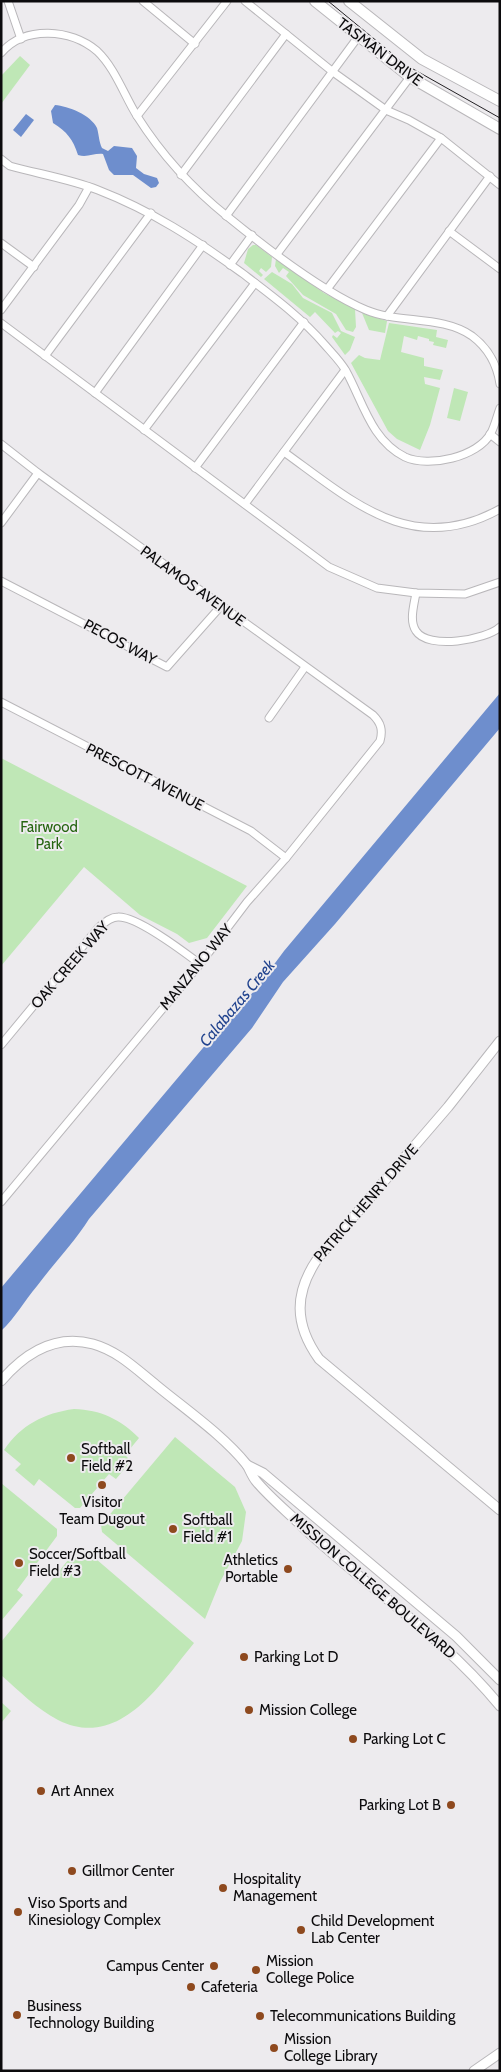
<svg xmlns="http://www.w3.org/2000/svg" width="501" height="2072" font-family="Cabin,sans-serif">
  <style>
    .green { fill: #bfe7b6 }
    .water { fill: #6e8ecd }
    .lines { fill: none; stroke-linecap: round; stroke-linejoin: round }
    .minor-casing { stroke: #b9b7ba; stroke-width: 9 }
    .tertiary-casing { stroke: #b9b7ba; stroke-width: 11 }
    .secondary-casing { stroke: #b9b7ba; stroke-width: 12 }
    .minor { stroke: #fff; stroke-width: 7 }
    .tertiary { stroke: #fff; stroke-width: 9 }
    .secondary { stroke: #fff; stroke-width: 10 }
    .tram { stroke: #232124; stroke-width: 1 }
    .poi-dot { fill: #8e491e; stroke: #edebee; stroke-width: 2 }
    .labels { text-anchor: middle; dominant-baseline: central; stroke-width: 4; stroke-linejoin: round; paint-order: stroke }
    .street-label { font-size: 15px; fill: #0c0b0d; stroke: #edebee }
    .park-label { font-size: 15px; fill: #256510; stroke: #edebee }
    .poi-label { font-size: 15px; fill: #0c0b0d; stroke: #edebee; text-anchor: start }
    .water-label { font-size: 16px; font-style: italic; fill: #21438e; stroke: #edebee }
  </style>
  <rect width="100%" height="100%" fill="#edebee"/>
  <g class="green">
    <polygon points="20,56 30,65 1,104 1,76"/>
    <polygon points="253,245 256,245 272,257 271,267 266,272 261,268 259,271 263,275 261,277 244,263 248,249"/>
    <polygon points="276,259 324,293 355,309 356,327 353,332 346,330 336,314 303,295 286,276 289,272 283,268 279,273 275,266"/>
    <polygon points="272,272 292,284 303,298 332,313 341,331 355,337 350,350 345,355 332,337 333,335 337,338 341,333 338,331 335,333 315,312 310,317 264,279"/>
    <polygon points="362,313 387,321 385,333 369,330"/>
    <polygon points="389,323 437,330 436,337 448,340 446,348 433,345 434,342 429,341 429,339 418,336 417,340 404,336 401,352 424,358 424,366 443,370 440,380 424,377 425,384 440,388 430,425 420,450 397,439 388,431 351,363 359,355 365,358 380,360"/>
    <polygon points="454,388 468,392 460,421 447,418"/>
    <polygon points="1,758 247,886 207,938 189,943 177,934 140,915 84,867 1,966"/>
    <path d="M74,1409c27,1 46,10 65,29l-14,17 6,6 -15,18 -7,-5 -29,34h-5l-36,-29 -5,7 -19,-16 6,-6 -17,-14c17,-25 40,-37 70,-41z"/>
    <polygon points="175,1437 235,1487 246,1512 242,1541 220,1582 205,1619 102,1532 101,1525"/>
    <polygon points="1,1483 57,1529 57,1536 17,1590 23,1595 1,1621"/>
    <path d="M89,1553l105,90c-33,40 -74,108 -136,77 -21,-11 -39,-29 -57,-45v-33l72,-88z"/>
    <polygon points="1,1702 11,1711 1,1723"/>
  </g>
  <g class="water">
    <path d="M55,105c13,1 36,10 42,23 2,7 2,14 5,20l6,3 6,-5 18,2 5,8 -1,12 8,6 13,4 2,5 -3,4 -5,1 -18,-13h-19l-5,-5 -6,-16c-9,-1 -16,4 -25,1 -5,-16 -11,-23 -25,-32l-2,-12z"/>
    <polygon points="26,114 34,120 21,137 13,130"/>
    <path d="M500,693v35l-165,196 -52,58 -31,46 -163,191c-15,24 -35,44 -52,67 -13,15 -21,31 -36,45v-43l212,-252 42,-46 29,-39z"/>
  </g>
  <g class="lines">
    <defs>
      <g id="minor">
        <polyline points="8,1 21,39"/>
        <polyline points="143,1 195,44"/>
        <polyline points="245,1 333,72 386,110 409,120 441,138 500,185"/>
        <path d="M1,53c24,-28 70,-24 96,-2 18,17 27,44 40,65 24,38 56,73 91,101 38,31 93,74 138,93 33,14 76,5 106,26 16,12 25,28 28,48"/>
        <polyline points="137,116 227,1"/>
        <path d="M1,159l9,7c29,8 60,13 88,24 54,21 97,49 144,83 29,22 59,44 83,72 7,8 16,17 21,26 17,31 25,69 59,86 24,11 73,0 86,-24 4,-8 6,-17 9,-25"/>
        <polyline points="181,175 286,34"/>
        <polyline points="226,216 358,37"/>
        <polyline points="449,231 500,269"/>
        <polyline points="1,243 34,267"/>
        <polyline points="277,254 410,77"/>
        <polyline points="230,265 252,235"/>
        <polyline points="328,288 441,138"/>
        <polyline points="1,310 79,205 89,187"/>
        <polyline points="387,316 490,176"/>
        <polyline points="1,323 329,567 377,588 416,593 465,594 500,582"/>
        <polyline points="45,356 151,213"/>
        <polyline points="95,393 203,245"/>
        <polyline points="144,430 255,283"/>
        <polyline points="490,434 500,442"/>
        <path d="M1,444l37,29 335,242c8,8 10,15 7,26l-94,117 -39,44 -47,62 -199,238"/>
        <path d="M284,452c68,49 128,106 216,57"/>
        <polyline points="195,468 304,322"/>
        <polyline points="245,504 345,370"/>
        <polyline points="1,523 38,473"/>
        <polyline points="1,581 167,667 221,606"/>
        <path d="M416,593c-2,12 -7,28 0,38 12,19 70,9 84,-4"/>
        <polyline points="1,702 251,831 286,858"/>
        <polyline points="269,718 305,667"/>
        <path d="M1,1045l97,-117c6,-5 12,-11 20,-11 19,-1 66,35 82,47"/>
      </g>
      <g id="tertiary">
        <path d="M500,1041l-52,66 -130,151c-24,35 -24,66 1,101l181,151"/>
        <path d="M1,1381c24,-28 55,-47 92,-37 25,7 43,25 63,41 29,24 67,50 91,80 3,5 5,11 9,16 14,17 33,32 49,48 64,60 139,108 195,177"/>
        <polyline points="247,1465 263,1473 456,1636 500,1680"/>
        <polyline points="474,2071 500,2053"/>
      </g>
      <g id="secondary">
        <polyline points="315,1 410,77 500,129"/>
        <polyline points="349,1 422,59 500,101"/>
      </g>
    </defs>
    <use href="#minor" class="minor-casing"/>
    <use href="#tertiary" class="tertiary-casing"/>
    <use href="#secondary" class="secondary-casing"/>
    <use href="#minor" class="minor"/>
    <use href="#tertiary" class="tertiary"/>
    <use href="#secondary" class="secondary"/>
    <polyline class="tram" points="328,1 406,65 500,118"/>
  </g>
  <g class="poi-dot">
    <circle cx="71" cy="1458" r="5"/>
    <circle cx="102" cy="1485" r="5"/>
    <circle cx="173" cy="1529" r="5"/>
    <circle cx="19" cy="1563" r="5"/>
    <circle cx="288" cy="1569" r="5"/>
    <circle cx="244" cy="1657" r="5"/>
    <circle cx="249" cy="1710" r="5"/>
    <circle cx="353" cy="1739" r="5"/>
    <circle cx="41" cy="1791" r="5"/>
    <circle cx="451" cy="1805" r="5"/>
    <circle cx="72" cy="1871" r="5"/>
    <circle cx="223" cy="1888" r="5"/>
    <circle cx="18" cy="1912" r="5"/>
    <circle cx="301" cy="1930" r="5"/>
    <circle cx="214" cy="1966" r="5"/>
    <circle cx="256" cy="1970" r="5"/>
    <circle cx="191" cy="1987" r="5"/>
    <circle cx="17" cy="2015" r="5"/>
    <circle cx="260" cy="2016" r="5"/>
    <circle cx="274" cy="2048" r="5"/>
  </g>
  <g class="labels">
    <g class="street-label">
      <text transform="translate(380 52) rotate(37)">TASMAN DRIVE</text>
      <text transform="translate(193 586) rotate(36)">PALAMOS AVENUE</text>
      <text transform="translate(120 642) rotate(28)">PECOS WAY</text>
      <text transform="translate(145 777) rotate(27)">PRESCOTT AVENUE</text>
      <text transform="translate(70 965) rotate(-49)">OAK CREEK WAY</text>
      <text transform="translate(196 967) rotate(-51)">MANZANO WAY</text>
      <text transform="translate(366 1203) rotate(-49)">PATRICK HENRY DRIVE</text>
      <text transform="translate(373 1586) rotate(41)">MISSION COLLEGE BOULEVARD</text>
    </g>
    <g class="park-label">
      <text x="49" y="827">Fairwood<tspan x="49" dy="17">Park</tspan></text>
    </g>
    <g class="poi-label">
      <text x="81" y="1449">Softball<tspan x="81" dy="17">Field #2</tspan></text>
      <text x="102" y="1502" text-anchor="middle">Visitor<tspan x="102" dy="17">Team Dugout</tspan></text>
      <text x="183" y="1520">Softball<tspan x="183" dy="17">Field #1</tspan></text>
      <text x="29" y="1554">Soccer/Softball<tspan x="29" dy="17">Field #3</tspan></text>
      <text x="278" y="1560" text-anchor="end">Athletics<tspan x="278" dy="17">Portable</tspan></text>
      <text x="254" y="1657">Parking Lot D</text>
      <text x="259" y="1710">Mission College</text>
      <text x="363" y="1739">Parking Lot C</text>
      <text x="51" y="1791">Art Annex</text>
      <text x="441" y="1805" text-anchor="end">Parking Lot B</text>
      <text x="82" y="1871">Gillmor Center</text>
      <text x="233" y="1879">Hospitality<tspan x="233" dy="17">Management</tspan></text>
      <text x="28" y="1903">Viso Sports and<tspan x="28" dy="17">Kinesiology Complex</tspan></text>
      <text x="311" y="1921">Child Development<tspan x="311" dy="17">Lab Center</tspan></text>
      <text x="266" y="1961">Mission<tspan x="266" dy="17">College Police</tspan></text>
      <text x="204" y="1966" text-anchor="end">Campus Center</text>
      <text x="201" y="1987">Cafeteria</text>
      <text x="27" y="2006">Business<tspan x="27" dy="17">Technology Building</tspan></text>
      <text x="270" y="2016">Telecommunications Building</text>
      <text x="284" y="2039">Mission<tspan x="284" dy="17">College Library</tspan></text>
    </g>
    <g class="water-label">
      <text transform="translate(237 1003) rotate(-50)">Calabazas Creek</text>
    </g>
  </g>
  <rect width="501" height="2072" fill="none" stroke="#0c0b0d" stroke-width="5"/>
</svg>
